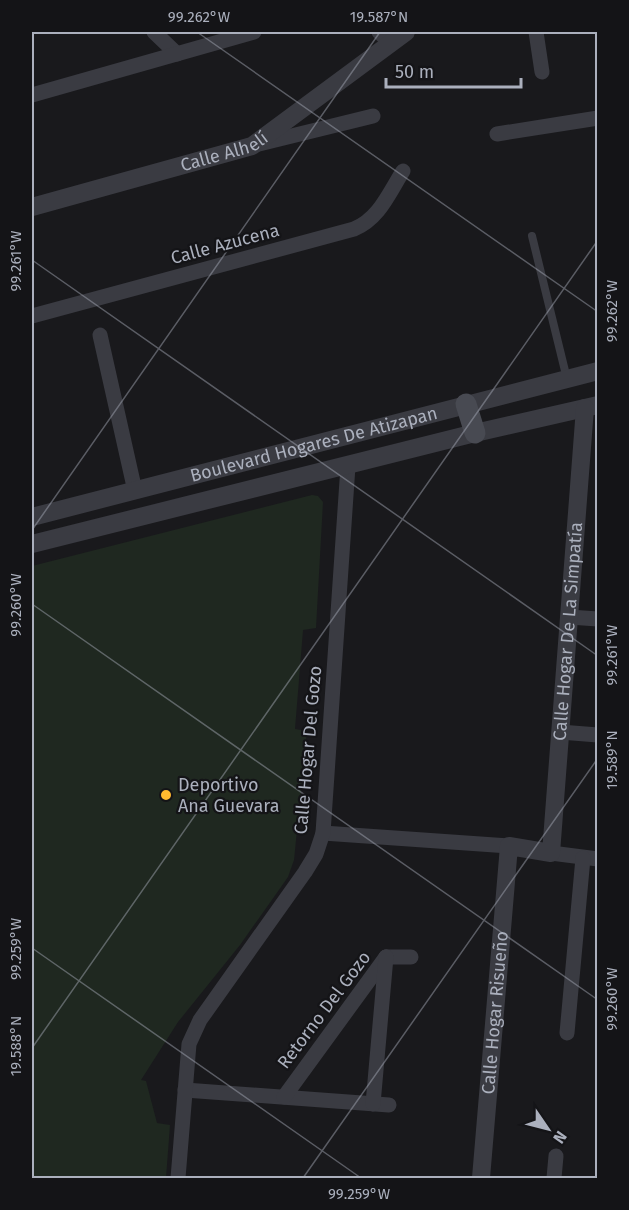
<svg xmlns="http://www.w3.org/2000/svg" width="629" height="1210" font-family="'Fira Sans',sans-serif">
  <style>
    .green { fill: #1f2820 }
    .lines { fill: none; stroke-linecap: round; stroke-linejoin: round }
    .service { stroke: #3a3b42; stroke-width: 8 }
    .minor { stroke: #3a3b42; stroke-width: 15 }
    .tertiary { stroke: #3a3b42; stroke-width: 18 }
    .secondary { stroke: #484a52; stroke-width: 21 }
    .ticks { fill: none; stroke: #abb0bd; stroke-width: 1.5; stroke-opacity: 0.45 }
    .poi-dot { fill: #ffba2f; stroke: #141417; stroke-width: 2 }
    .labels { text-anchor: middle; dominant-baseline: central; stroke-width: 4.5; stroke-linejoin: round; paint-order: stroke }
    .street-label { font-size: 18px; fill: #abb0bd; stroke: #141417 }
    .poi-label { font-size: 18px; fill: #abb0bd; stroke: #141417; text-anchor: start }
    .neatline { fill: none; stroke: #abb0bd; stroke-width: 2 }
    .ticks-label { font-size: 15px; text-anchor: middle; fill: #abb0bd }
  </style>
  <rect width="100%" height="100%" fill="#19191c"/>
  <polygon class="green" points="312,495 318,496 323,502 316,628 303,630 295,729 307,731 294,860 288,877 240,945 178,1022 141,1080 146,1081 157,1123 170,1125 166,1178 32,1178 32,566"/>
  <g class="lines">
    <polyline class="service" points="532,236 567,379"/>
    <g class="minor">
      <polyline points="154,32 177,54"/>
      <polyline points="379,32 391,44"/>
      <polyline points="536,32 542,72"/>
      <polyline points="32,95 254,32"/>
      <polyline points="497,134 598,118"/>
      <polyline points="255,145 373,116"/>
      <path d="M32,316l322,-87c25,-10 35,-36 49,-58"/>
      <polyline points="100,335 135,491"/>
      <polyline points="569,617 598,619"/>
      <polyline points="560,732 598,735"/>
      <polyline points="323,833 509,846"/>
      <polyline points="551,853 598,859"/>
      <polyline points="386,957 411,957"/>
      <polyline points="567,1033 583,858"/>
      <polyline points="185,1090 389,1105"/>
      <polyline points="284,1097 386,957"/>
      <polyline points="373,1104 386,957"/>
      <polyline points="178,1178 189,1044 200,1020 305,872 316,854 323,833 348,466"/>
      <polyline points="554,1178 556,1156"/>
    </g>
    <g class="tertiary">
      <path id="s1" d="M32,207l220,-61 154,-114"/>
      <path id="s2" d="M32,517l566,-146"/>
      <polyline points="32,544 475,433 598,405"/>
      <path id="s3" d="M481,1178l28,-332 42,7 34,-445"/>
    </g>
    <polyline class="secondary" points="466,404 475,433"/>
  </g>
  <path class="ticks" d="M197,32l401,280M32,260l566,396M32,530l348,-498M32,604l566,396M32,948l329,230M32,1048l566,-808M303,1178l295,-420"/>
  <circle class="poi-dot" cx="166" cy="795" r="6"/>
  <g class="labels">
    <g class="street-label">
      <text stroke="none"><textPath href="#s1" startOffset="200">Calle Alhelí</textPath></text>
      <text transform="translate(225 244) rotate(-15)">Calle Azucena</text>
      <text stroke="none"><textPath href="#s2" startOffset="291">Boulevard Hogares De Atizapan</textPath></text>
      <text stroke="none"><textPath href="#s3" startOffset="598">Calle Hogar De La Simpatía</textPath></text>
      <text transform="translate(308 750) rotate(-85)">Calle Hogar Del Gozo</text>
      <text transform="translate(324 1010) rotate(-53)">Retorno Del Gozo</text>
      <text stroke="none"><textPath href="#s3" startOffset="166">Calle Hogar Risueño</textPath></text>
    </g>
    <g class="poi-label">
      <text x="178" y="785">Deportivo<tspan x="178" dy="21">Ana Guevara</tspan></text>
    </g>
  </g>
  <rect width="629" height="1210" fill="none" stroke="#141417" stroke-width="66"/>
  <g transform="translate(548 1129) rotate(125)" stroke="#141417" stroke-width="4.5" paint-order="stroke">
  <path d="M0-4.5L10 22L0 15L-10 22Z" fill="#abb0bd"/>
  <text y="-9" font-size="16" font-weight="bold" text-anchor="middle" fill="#abb0bd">N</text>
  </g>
  <path d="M386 78v9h135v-9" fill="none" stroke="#abb0bd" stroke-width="3"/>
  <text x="395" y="78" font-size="18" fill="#abb0bd" stroke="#141417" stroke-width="4.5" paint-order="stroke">50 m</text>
  <rect x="33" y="33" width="563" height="1144" class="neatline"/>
  <g class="ticks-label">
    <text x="199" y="22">99.262°W</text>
    <text x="379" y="22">19.587°N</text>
    <text transform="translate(16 261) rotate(-90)" y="5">99.261°W</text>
    <text transform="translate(612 311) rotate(-90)" y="5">99.262°W</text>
    <text transform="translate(16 605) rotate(-90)" y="5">99.260°W</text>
    <text transform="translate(612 655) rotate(-90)" y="5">99.261°W</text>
    <text transform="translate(612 760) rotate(-90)" y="5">19.589°N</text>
    <text transform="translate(16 949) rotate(-90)" y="5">99.259°W</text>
    <text transform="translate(612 999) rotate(-90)" y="5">99.260°W</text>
    <text transform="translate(16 1046) rotate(-90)" y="5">19.588°N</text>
    <text x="359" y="1199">99.259°W</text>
  </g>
</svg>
